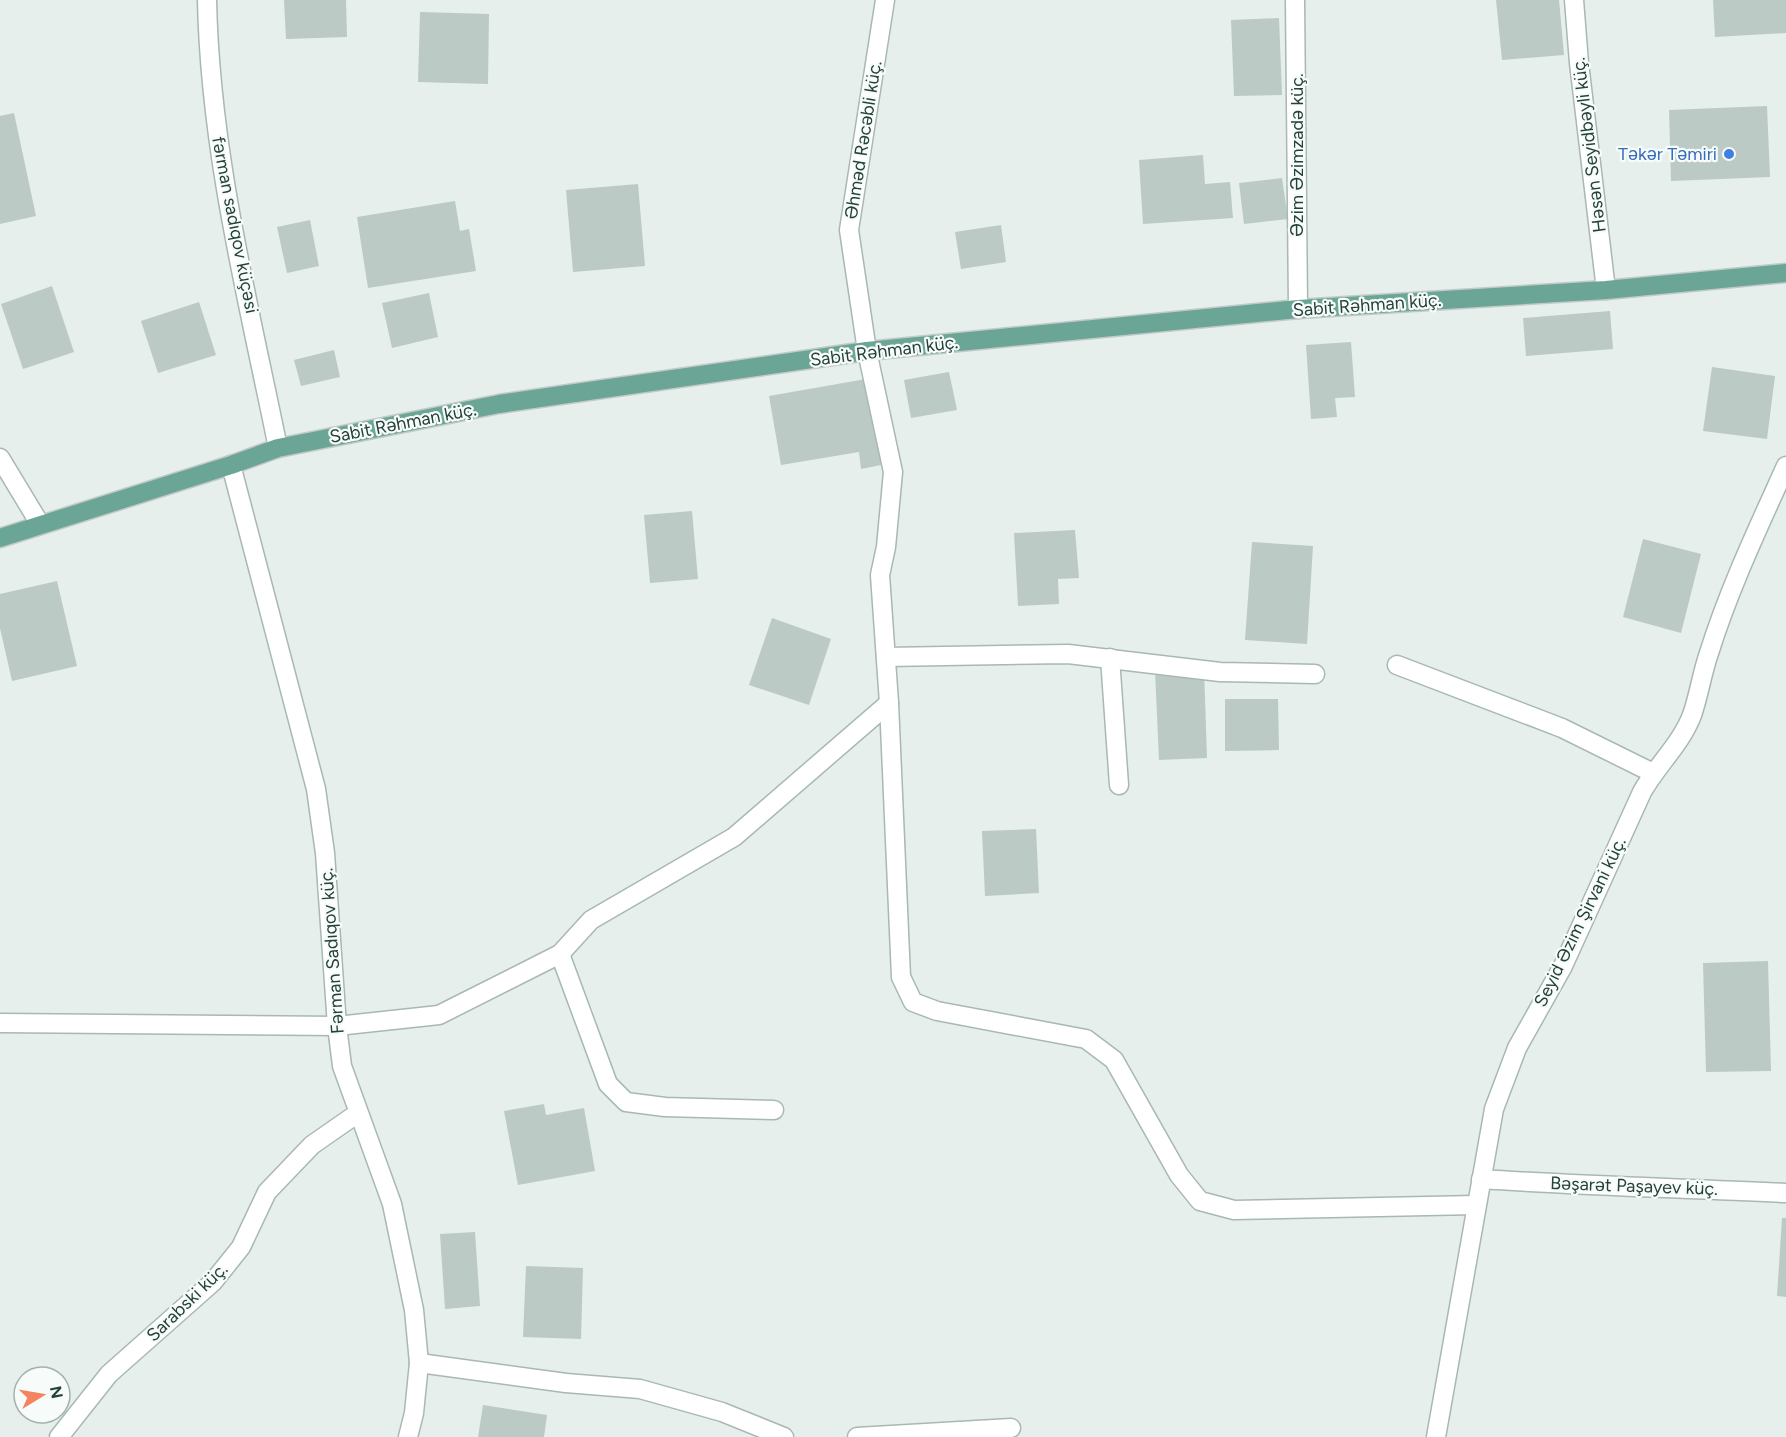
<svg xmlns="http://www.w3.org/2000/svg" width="1786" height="1437" font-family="Figtree,sans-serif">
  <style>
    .building { fill: #bbcac4 }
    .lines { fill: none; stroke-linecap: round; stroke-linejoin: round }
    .minor-casing { stroke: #a8b8b2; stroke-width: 21 }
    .major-casing { stroke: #c2cac8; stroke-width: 21 }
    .minor { stroke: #fff; stroke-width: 18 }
    .major { stroke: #6aa596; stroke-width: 18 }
    .shop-dot { fill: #3f7fe0; stroke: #f7fbf9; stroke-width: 2 }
    .labels { text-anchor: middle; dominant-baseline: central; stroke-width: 4.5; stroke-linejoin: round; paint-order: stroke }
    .street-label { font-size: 18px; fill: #24423a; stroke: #f7fbf9 }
    .shop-label { font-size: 18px; fill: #366cbe; stroke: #f7fbf9; text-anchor: end }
  </style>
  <rect width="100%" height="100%" fill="#e6efeb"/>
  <g class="building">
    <polygon points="284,0 346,0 347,37 286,39"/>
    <polygon points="1496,0 1559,0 1564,55 1502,60"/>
    <polygon points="1713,0 1786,0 1786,33 1715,37"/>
    <polygon points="420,12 489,14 488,84 418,82"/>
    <polygon points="1279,18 1282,95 1234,96 1231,20"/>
    <polygon points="1767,106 1770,177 1671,181 1669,110"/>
    <polygon points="14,113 36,216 0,224 0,116"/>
    <polygon points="1203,155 1205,184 1230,182 1233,218 1143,224 1139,160"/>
    <polygon points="1282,178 1288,219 1244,224 1239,183"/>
    <polygon points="638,184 645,266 573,272 566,190"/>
    <polygon points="455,201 460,231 469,229 476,271 368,288 357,217"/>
    <polygon points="310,220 319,266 287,273 277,227"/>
    <polygon points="1001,225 1006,262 961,269 955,232"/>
    <polygon points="52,286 74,352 23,369 1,304"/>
    <polygon points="429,293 438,337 392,348 382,303"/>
    <polygon points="199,302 216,355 158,373 141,321"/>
    <polygon points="1610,311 1613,349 1526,356 1523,318"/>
    <polygon points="1351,342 1355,397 1335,398 1337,417 1311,419 1306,345"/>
    <polygon points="334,350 340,377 301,386 294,360"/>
    <polygon points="1712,367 1775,376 1767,439 1703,431"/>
    <polygon points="949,372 957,410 911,418 904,380"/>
    <polygon points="866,379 881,465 861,469 859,452 781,465 769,396"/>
    <polygon points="692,511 698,579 650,583 644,515"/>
    <polygon points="1075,530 1079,578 1058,579 1059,604 1018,606 1014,533"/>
    <polygon points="1643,539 1701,554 1681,633 1623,617"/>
    <polygon points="1252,542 1313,546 1307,644 1245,640"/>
    <polygon points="57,581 77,666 12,681 0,628 0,594"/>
    <polygon points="772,618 831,639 809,705 749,685"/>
    <polygon points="1204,669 1207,758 1159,760 1155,671"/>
    <polygon points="1225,699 1278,699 1279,750 1225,751"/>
    <polygon points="1036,829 1039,893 985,896 982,831"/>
    <polygon points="1768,961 1771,1071 1706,1072 1703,963"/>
    <polygon points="544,1104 546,1115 584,1108 595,1171 518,1185 504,1111"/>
    <polygon points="1782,1218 1786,1218 1786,1297 1777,1296"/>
    <polygon points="475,1232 480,1306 445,1309 440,1234"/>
    <polygon points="526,1266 583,1268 581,1339 523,1337"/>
    <polygon points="483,1405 547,1415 544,1437 478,1437"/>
  </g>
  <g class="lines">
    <defs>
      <g id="minor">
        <path d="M207,0c3,152 41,300 71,448"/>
        <polyline points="885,0 849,230 867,351 893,472 886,547 880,575 889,703 901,977 913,1002 937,1011 1086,1039 1114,1060 1179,1175 1200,1201 1234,1210 1476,1205"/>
        <polyline points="1295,0 1298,309"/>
        <polyline points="1574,0 1579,63 1606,290"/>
        <polyline points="0,458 40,524"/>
        <polyline points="231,465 316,789 325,853 337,1026 342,1066 392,1204 414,1310 419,1363 414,1413 408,1437"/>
        <polyline points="886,657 1068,654 1220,672 1315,674"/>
        <polyline points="1110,658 1119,785"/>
        <polyline points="1397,665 1562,728 1653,773"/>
        <polyline points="560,954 608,1084 626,1102 665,1107 774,1110"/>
        <polyline points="0,1023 337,1026 439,1015 560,954 591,920 734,837 889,703"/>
        <path d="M1481,1179c102,7 203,9 305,14"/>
        <polyline points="419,1363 566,1383 640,1389 722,1412 784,1437"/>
        <polyline points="59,1437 109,1374 213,1282 241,1247 267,1192 312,1145 358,1113"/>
        <polyline points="857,1437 1011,1428"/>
        <path d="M1436,1437l58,-328 23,-61 46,-82 79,-174c15,-27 39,-48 50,-77 7,-20 10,-42 17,-62 20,-64 49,-125 77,-187"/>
      </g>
      <polyline id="major" points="0,538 231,465 278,448 499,404 867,351 1298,309 1606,290 1786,273"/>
    </defs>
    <use href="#minor" class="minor-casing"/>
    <use href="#major" class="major-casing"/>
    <use href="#minor" class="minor"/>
    <use href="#major" class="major"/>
  </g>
  <circle class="shop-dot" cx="1729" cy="154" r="6"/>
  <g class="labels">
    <g class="street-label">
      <text transform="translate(863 140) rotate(-81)">Əhməd Rəcəbli küç.</text>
      <text transform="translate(1589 145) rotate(-97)">Həsən Seyidbəyli küç.</text>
      <text transform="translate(1297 155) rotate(-90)">Əzim Əzimzadə küç.</text>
      <text transform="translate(235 225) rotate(79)">fərman sadıqov küçəsi</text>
      <text transform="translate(1367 305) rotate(-4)">Sabit Rəhman küç.</text>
      <text transform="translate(884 351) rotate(-7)">Sabit Rəhman küç.</text>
      <text transform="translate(403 423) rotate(-11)">Sabit Rəhman küç.</text>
      <text transform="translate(1580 922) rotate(-64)">Seyid Əzim Şirvani küç.</text>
      <text transform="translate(332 951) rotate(-94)">Fərman Sadıqov küç.</text>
      <text transform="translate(1634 1186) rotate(2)">Bəşarət Paşayev küç.</text>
      <text transform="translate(187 1302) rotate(-44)">Sarabski küç.</text>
    </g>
    <g class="shop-label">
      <text x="1717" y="154">Təkər Təmiri</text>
    </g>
  </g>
  <g transform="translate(42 1395) rotate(79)"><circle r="28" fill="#f7fbf9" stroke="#a3b1ad" stroke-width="1.5"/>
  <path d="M0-4.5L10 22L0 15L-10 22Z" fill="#f4845f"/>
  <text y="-9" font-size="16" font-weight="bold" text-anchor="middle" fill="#24423a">N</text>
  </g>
</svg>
